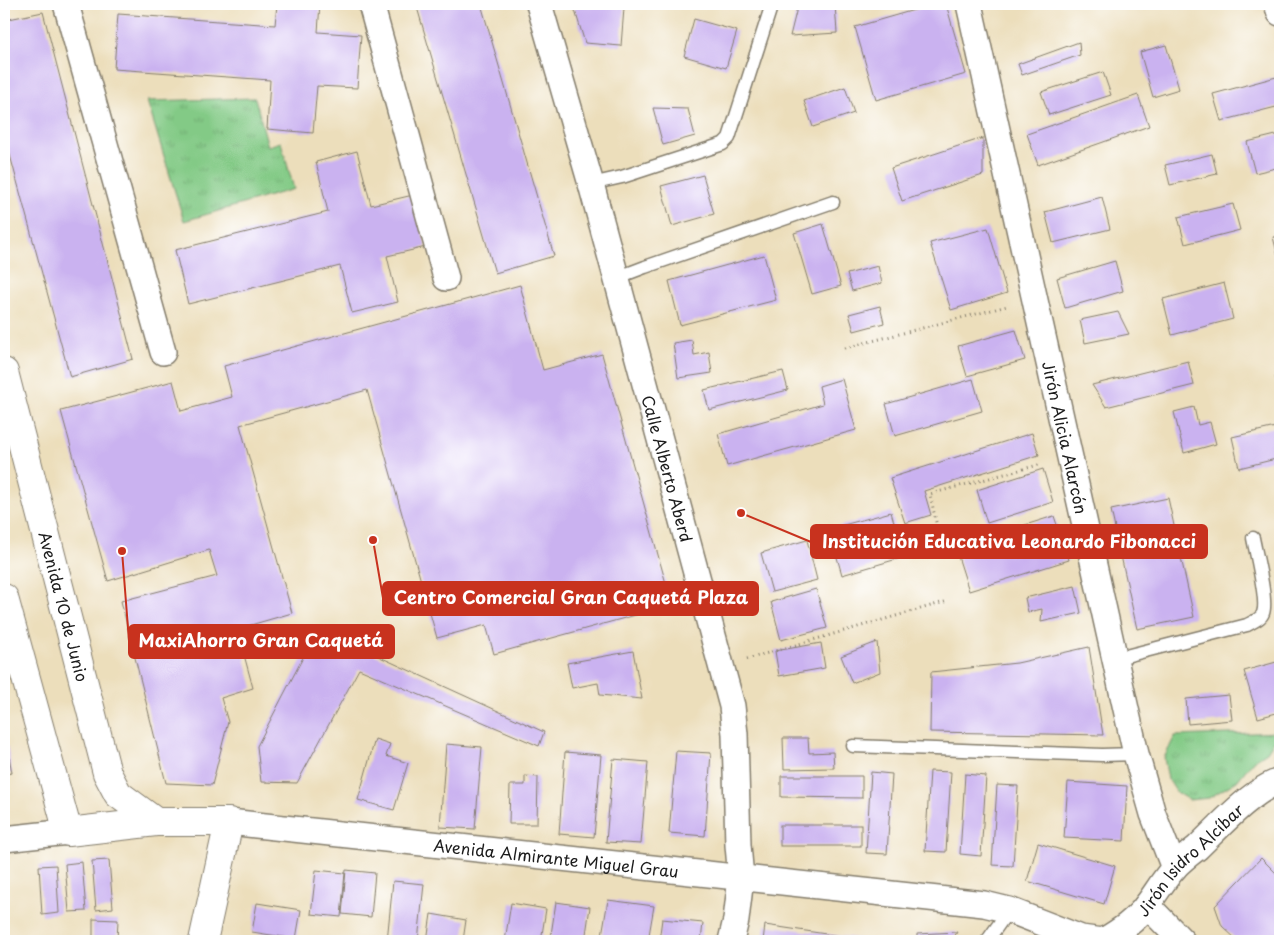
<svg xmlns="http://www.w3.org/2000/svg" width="1284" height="945" font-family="'Playpen Sans',sans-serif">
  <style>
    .grass { fill: url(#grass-tufts); stroke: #507351 }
    .building { fill: #cab2f0 }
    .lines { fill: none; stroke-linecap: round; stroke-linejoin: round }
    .service-casing { stroke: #847d6c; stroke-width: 15 }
    .minor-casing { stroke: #847d6c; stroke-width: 28 }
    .tertiary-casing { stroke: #847d6c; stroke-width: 30 }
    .path { stroke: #847d6c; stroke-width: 3; stroke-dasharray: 1 4; stroke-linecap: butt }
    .service { stroke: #fff; stroke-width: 12 }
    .minor { stroke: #fff; stroke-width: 25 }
    .tertiary { stroke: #fff; stroke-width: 28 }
    .labels { text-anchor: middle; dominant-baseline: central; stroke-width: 5; stroke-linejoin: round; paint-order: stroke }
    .street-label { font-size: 16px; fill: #1c1c1c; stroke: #fff }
    .leader { fill: none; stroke: #c8321e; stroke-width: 2 }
    .callout-dot { fill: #c8321e; stroke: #fff; stroke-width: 2 }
    .callout { fill: #c8321e; stroke: #c8321e; stroke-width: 2 }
    .callout-label { font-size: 18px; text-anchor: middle; font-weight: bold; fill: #fff }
  </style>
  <defs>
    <pattern id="grass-tufts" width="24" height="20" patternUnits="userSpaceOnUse" patternTransform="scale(1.25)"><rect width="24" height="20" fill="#83ca86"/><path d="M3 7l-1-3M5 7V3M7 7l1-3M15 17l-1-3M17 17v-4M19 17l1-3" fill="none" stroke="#71ad73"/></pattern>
  </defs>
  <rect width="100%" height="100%" fill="#fff"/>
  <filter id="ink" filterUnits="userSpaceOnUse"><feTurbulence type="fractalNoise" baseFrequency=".02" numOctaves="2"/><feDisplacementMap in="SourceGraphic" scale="10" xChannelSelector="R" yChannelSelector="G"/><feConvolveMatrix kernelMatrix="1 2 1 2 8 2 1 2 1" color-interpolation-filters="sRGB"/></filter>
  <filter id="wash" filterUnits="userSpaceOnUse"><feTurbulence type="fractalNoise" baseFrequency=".0096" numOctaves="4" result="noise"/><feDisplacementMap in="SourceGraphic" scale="20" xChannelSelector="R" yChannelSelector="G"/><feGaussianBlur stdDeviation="1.12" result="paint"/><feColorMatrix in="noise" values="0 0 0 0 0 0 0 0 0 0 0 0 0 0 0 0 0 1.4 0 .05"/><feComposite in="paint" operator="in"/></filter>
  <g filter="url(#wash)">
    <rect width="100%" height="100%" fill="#ecdebb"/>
    <g class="grass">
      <polygon points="255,98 268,146 281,142 294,189 184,221 147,101"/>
      <polygon points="1280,732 1267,752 1253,761 1237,781 1209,798 1189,800 1177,793 1168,779 1164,758 1175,736"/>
    </g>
    <g id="blocks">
      <g class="building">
        <polygon points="277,4 320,4 318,32 361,35 357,88 317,86 313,133 267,129 270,80 114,69 118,14 275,25"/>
        <polygon points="416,4 481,4 554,256 495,273"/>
        <polygon points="573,4 624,8 621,46 585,43"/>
        <polygon points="798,4 835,4 837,33 790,36"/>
        <polygon points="935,4 946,4 966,74 876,100 855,27"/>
        <polygon points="43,12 133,359 70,377 4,133 4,20"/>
        <polygon points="694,19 737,31 726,68 684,56"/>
        <polygon points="1079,42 1080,55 1022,75 1018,64"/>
        <polygon points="1166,45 1179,89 1153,97 1140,52"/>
        <polygon points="1103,72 1111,95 1049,115 1041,92"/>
        <polygon points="1280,76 1280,106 1221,121 1213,94"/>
        <polygon points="845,87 854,113 813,127 804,101"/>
        <polygon points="1138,95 1149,126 1038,165 1027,134"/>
        <polygon points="653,108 688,109 695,136 663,145"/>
        <polygon points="1280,134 1280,167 1255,173 1247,142"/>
        <polygon points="983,138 983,175 902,201 891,168"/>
        <polygon points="357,151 371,205 413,195 426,247 387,256 398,302 352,313 340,266 188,304 175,250 328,212 316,162"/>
        <polygon points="1212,154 1217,174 1170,185 1165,165"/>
        <polygon points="703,175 714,214 672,226 661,186"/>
        <polygon points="1102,197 1110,229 1053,243 1045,212"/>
        <polygon points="1233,204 1240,230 1185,244 1178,217"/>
        <polygon points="823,224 841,286 812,294 794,233"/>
        <polygon points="988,228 1007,293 951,310 930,243"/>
        <polygon points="1280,236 1280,264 1273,237"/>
        <polygon points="764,255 776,300 680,325 669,281"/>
        <polygon points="1115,261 1123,291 1065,308 1057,278"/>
        <polygon points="878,266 882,283 852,291 847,274"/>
        <polygon points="1224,283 1233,319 1172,335 1163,299"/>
        <polygon points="520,285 543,370 602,354 672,605 494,654 486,625 437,638 367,390 240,425 292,613 237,629 253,688 221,698 228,722 212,785 166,783 121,601 217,576 209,550 108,581 61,411 173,381 181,411 232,397 224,366"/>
        <polygon points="880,306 884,323 854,331 849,314"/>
        <polygon points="1118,312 1129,334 1085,343 1080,320"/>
        <polygon points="1016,330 1025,360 967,376 958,346"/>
        <polygon points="692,340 694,355 709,352 712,373 678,378 673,343"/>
        <polygon points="1188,361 1194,385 1106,407 1092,385"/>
        <polygon points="783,371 788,390 709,410 704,390"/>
        <polygon points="1280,376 1280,394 1275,377"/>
        <polygon points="842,379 856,430 727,466 718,434 823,404 819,386"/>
        <polygon points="973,379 982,411 895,436 886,404"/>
        <polygon points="1194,407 1198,425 1210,422 1216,444 1184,453 1174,412"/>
        <polygon points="1280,426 1280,458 1239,468 1232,437"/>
        <polygon points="1032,433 1039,455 924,491 931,515 905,523 890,478"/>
        <polygon points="1043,469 1053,502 987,523 977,490"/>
        <polygon points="1168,498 1194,617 1137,629 1111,510"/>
        <polygon points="891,512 904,557 842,575 829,529"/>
        <polygon points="1054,516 1069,560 969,591 955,547"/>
        <polygon points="807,540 817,580 772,592 761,553"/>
        <polygon points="1075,586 1081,613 1041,622 1042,609 1028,612 1025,598"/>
        <polygon points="816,589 827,628 781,640 771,602"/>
        <polygon points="334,636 544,732 539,746 359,669 297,783 261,782 257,746 311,642"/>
        <polygon points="877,642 880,672 852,683 841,656"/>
        <polygon points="821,643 825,668 779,676 775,651"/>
        <polygon points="1089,647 1103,735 930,732 931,672 1017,663"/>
        <polygon points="633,651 642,699 600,695 598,683 572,688 567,663"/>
        <polygon points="1280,661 1280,712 1258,718 1244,671"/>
        <polygon points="1229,695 1232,720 1188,724 1186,699"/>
        <polygon points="4,734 5,734 12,773 4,774"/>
        <polygon points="783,738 808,738 809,753 833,752 834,768 784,769"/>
        <polygon points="375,739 390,744 386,756 408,763 394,810 358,800"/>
        <polygon points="446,744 482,747 475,829 440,827"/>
        <polygon points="676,751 711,753 705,836 669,833"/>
        <polygon points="565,752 601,755 594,837 559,834"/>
        <polygon points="613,759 648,762 641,844 606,842"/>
        <polygon points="930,771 951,772 946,852 925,851"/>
        <polygon points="871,772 892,774 887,854 866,853"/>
        <polygon points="965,774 986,776 981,856 960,854"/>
        <polygon points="525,776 538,777 537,824 509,824 510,785 525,785"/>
        <polygon points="781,776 862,776 862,798 781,797"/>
        <polygon points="1068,782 1127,786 1124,841 1064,838"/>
        <polygon points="997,785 1018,786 1013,866 992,865"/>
        <rect x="780" y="825" width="81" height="21"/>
        <polygon points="1038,843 1115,866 1104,904 1027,881"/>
        <polygon points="1261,858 1280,877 1280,941 1238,941 1222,926 1215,906"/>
        <polygon points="109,860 113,908 96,910 92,861"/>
        <polygon points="82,862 86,911 69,912 65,864"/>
        <polygon points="56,865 59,913 42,915 39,866"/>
        <polygon points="316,870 345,873 341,917 311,914"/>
        <polygon points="346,870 375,873 371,917 342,914"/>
        <polygon points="393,881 424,884 418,941 387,941"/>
        <polygon points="608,900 654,906 648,941 601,941"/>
        <polygon points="556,902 590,907 585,941 550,941"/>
        <polygon points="257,903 301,910 296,939 252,932"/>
        <polygon points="511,903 546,909 541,941 505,941"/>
        <polygon points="431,914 466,920 463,941 427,941"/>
        <polygon points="93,919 118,920 117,941 93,941"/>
        <polygon points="662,919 703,923 701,941 659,941"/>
        <polygon points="765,925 867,940 867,941 763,941"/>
        <polygon points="957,932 952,941 917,941 917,934"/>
      </g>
    </g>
  </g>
  <g filter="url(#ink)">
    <use href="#blocks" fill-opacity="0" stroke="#847d6c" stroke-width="1"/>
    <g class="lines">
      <defs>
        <g id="service">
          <polyline points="591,184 622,177 723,144 729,138 772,4"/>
          <polyline points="616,278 645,267 833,202"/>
          <path d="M1114,659l133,-34c5,-3 14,-6 16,-12 5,-12 -7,-59 -10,-75"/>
          <polyline points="853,746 1102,755 1136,754"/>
          <polyline points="987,941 1009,910"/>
        </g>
        <g id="minor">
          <polyline points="66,4 163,352"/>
          <polyline points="371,4 446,278"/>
          <path id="s1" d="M539,4l52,180 141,522 3,28 3,111 3,33 -5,42 -5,21"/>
          <path id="s2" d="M969,4l167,750 17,60 21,54"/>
          <polyline points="1277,4 1280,13"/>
          <path id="s3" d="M229,822l755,82 25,6 72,28 22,3"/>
          <polyline points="4,839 68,832"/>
          <polyline points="1147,905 1182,941"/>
          <path id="s4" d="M1103,941c17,-10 32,-20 44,-36 9,-12 17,-26 27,-37 7,-8 15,-14 23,-20 22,-21 55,-58 83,-67"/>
        </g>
        <g id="tertiary">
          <path id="s5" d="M4,372l103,401 11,21 38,28"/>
          <polyline points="4,598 68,832 156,822 229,822 203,941"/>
        </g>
      </defs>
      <use href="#service" class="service-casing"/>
      <use href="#minor" class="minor-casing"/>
      <use href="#tertiary" class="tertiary-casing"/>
      <g class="path">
        <polyline points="845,348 1007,306"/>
        <polyline points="909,543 939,536 930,494 1042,464"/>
        <polyline points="747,659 948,601"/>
      </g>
      <use href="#service" class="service"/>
      <use href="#minor" class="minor"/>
      <use href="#tertiary" class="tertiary"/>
    </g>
  </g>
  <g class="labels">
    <g class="street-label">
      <text stroke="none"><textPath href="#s2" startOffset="444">Jirón Alicia Alarcón</textPath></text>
      <text stroke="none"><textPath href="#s1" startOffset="482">Calle Alberto Aberd</textPath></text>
      <text stroke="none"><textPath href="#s5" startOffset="242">Avenida 10 de Junio</textPath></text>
      <text stroke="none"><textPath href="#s3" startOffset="329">Avenida Almirante Miguel Grau</textPath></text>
      <text stroke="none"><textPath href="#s4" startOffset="120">Jirón Isidro Alcíbar</textPath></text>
    </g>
  </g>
  <path class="leader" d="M741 513L811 542M373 540L383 598M122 551L129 641"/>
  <g class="callout-dot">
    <circle cx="741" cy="513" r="5"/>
    <circle cx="373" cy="540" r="5"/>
    <circle cx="122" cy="551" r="5"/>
  </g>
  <g class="callout">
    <rect x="811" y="525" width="396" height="33" rx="5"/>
    <rect x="383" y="582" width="375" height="33" rx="5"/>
    <rect x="129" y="625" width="265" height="33" rx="5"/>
  </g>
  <g class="callout-label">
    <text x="1009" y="548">Institución Educativa Leonardo Fibonacci</text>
    <text x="571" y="604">Centro Comercial Gran Caquetá Plaza</text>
    <text x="261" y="647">MaxiAhorro Gran Caquetá</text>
  </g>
  <rect width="1284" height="945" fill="none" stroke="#fff" stroke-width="20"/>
</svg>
